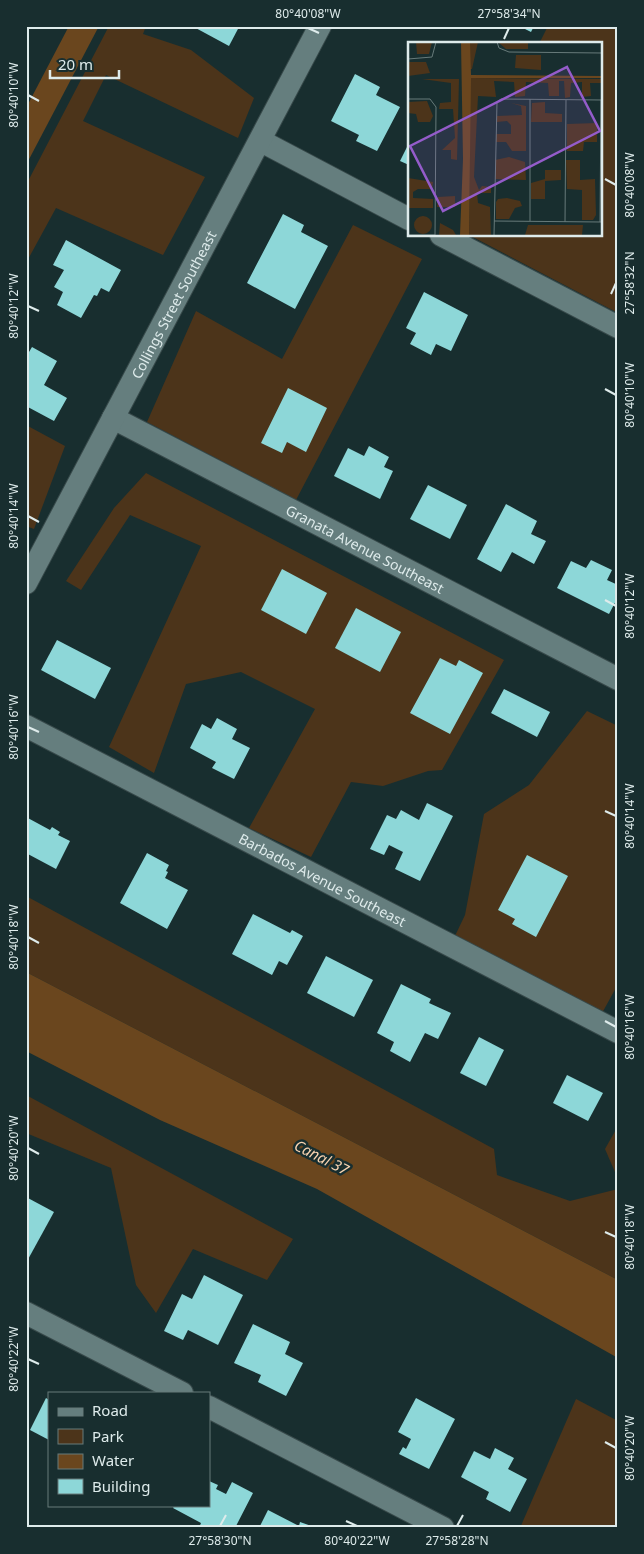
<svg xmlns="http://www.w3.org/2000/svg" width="644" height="1554" font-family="'Noto Sans',sans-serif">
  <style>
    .green { fill: #4c341a }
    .water { fill: #6a461e }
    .building { fill: #8dd7d8 }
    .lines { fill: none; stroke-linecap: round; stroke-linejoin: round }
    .street-casing { stroke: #37494a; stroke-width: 24 }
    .street { stroke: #657e7e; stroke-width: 22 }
    .ticks { fill: none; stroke: #deebeb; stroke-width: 2 }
    .labels { text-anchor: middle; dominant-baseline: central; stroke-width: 5; stroke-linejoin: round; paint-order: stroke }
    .street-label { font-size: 14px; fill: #deebeb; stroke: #182e2f }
    .water-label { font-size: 15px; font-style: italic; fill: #f8d3b0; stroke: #182e2f }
    .inset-road { fill: none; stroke: #677a7a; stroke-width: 1 }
    .view { fill: #945cca; fill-opacity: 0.15; stroke: #945cca; stroke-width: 2.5 }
    .inset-edge { fill: none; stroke: #deebeb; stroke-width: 2.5 }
    .neatline { fill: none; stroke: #deebeb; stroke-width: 2 }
    .ticks-label { font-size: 12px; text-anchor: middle; fill: #deebeb }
  </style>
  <rect width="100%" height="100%" fill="#182e2f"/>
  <g class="green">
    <polygon points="109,26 146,26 143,34 191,50 254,98 238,138 106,75 83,121 205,177 163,255 56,208 26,263 26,185"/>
    <polygon points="548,26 618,26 618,313 469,235 600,235 600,44 539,44"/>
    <polygon points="353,225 422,259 296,500 147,422 196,311 282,359"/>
    <polygon points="26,425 65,446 34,529 26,526"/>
    <polygon points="146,473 504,660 442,770 428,771 383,786 351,782 311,857 249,828 315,709 241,672 186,684 154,773 109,747 201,546 130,515 81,590 66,581 114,508"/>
    <polygon points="587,711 618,726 618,984 601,1015 454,938 465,915 484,814 529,785"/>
    <polygon points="26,896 494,1149 497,1175 570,1201 618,1189 618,1280 26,972"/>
    <polygon points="26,1095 293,1239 267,1280 193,1249 156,1313 136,1285 111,1168 26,1133"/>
    <polygon points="618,1126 618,1179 605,1149"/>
    <polygon points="576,1399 618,1421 618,1519 613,1528 520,1528"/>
  </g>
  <g class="water">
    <polygon points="69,26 99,26 26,165 26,108"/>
    <polygon points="26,972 618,1280 618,1358 317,1189 160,1120 26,1051"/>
  </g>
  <g class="building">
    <polygon points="192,26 238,26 239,27 229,46"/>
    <polygon points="519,26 534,26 531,32"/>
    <polygon points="355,74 380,87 376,95 400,107 377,151 356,141 359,135 331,121"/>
    <polygon points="409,143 409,165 400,161"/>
    <polygon points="283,214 304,225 301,232 328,246 295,309 247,283"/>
    <polygon points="66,240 121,270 109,292 101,288 97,296 94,295 81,318 57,305 63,292 54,287 64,270 53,265"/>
    <polygon points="424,292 468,315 451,351 436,344 431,355 410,344 416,333 406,328"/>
    <polygon points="32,347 57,361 44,385 67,398 54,421 26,406 26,357"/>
    <polygon points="288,388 327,408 306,452 287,442 282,453 261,443"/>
    <polygon points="369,446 389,457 384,467 393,471 380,499 334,476 348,448 364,456"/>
    <polygon points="428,485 467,505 450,539 410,519"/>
    <polygon points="506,504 537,521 531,534 546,541 534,564 512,552 501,572 477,559"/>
    <polygon points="591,560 612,570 607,580 618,585 618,597 609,614 557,588 571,561 586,568"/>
    <polygon points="282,569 327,593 306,634 261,610"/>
    <polygon points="356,608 401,632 380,672 335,648"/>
    <polygon points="57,640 111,668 95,699 41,670"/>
    <polygon points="440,658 456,666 459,660 483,673 450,734 410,713"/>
    <polygon points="504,689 550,712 537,737 491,713"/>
    <polygon points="217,718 237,729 232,739 250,748 234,779 212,768 216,762 190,748 202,724 211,729"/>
    <polygon points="427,803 453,816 420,881 395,869 403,852 389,845 384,855 370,849 387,815 396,819 401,810 419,820"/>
    <polygon points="26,817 50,830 52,827 60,832 58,835 70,841 56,869 26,853"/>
    <polygon points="147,853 169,865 166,871 168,872 165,878 188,890 167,929 120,903"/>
    <polygon points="527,855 568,876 536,937 512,924 515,919 498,910"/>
    <polygon points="253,914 290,933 292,930 303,936 287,965 279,961 272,975 232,954"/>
    <polygon points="326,956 373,980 354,1017 307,993"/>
    <polygon points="401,984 431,999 429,1003 451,1013 438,1039 425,1033 410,1062 390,1051 394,1042 377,1033"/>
    <polygon points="479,1037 504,1050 486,1086 460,1073"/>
    <polygon points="567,1075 603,1093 588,1121 553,1103"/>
    <polygon points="26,1197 54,1212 26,1263"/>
    <polygon points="204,1275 243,1295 218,1345 188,1330 183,1340 164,1331 182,1294 192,1299"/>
    <polygon points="253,1324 290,1342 285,1354 303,1363 286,1396 258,1382 261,1375 234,1363"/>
    <polygon points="46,1398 49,1400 49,1440 30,1430"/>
    <polygon points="416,1398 455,1419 429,1469 399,1454 403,1447 406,1449 411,1439 398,1432"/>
    <polygon points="495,1448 514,1458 508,1469 527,1479 510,1512 486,1499 489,1492 461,1477 474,1451 490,1459"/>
    <polygon points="209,1481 218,1485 216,1489 226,1494 232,1482 253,1493 235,1528 199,1528 201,1523 173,1508 175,1505 209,1505"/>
    <polygon points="268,1510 299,1526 300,1522 317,1528 259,1528"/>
  </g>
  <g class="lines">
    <defs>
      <g id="street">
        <polyline points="261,141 409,219"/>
        <polyline points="441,235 618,327"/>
        <path id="s1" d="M113,418l505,261"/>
        <path id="s2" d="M26,583l294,-557"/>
        <path id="s3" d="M26,726l592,306"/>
        <polyline points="26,1313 182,1393"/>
        <polyline points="209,1407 443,1528"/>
      </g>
    </defs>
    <use href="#street" class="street-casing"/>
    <use href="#street" class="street"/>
  </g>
  <path class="ticks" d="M308,28l11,5M504,39l5,-11M28,95l11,6M605,179l11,6M611,294l5,-11M28,306l11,5M605,389l11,6M28,516l11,6M605,600l11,6M28,727l11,5M605,811l11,5M28,937l11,6M605,1021l11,6M28,1148l11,6M605,1232l11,5M28,1359l11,5M605,1442l11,6M346,1521l11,5M220,1526l6,-11M457,1526l6,-11"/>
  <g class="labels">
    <g class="street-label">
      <text stroke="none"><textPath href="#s2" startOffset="315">Collings Street Southeast</textPath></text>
      <text stroke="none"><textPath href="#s1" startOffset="284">Granata Avenue Southeast</textPath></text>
      <text stroke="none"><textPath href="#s3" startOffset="334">Barbados Avenue Southeast</textPath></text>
    </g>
    <g class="water-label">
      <text transform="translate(322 1157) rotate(27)">Canal 37</text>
    </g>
  </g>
  <g transform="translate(408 42)">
    <rect width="194" height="194" fill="#182e2f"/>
    <path d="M24,0l-3,12h-12l-1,-12zM62,0h8l-6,27h-2zM90,0h30v7h-22zM108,13h25v15l-26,-2zM0,20h18l4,11 -22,3zM62,36l132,1v4h-12l1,13 -9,1v-15l-11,1 -1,14 -5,1 -1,-17h-5v15h-10l-1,-13 -22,-1 -1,14 -10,1 -1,-15 -20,-1 2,16 -18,-1 -4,81 5,13 3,-4 9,1v6h-14l1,10 12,4 1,28h-22zM14,37h37l-2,81 -6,-1v-9h-9l13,-12 -2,-29h-14l1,-6 11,-1v-19zM19,59l6,15 -3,6h-12l-2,-8 -8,-1v-11zM137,60v11l17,1v8h-31l1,-19zM103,61l15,3v45h-14l-6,-9h-10v-8h15v-9l-4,-4 -10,1v-6l25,-1 -1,-9zM189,81v19h-13l-1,9h-16v-27zM101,115l16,5 1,18 -31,-1v-19zM158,118h14v20l15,-1 1,36 -3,5h-11v-30l-15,-1zM137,128h16v10l-16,1v18h-14v-16l14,-4zM0,136l25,4 -1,7h-14l-5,3v6l20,1v9h-25zM47,154v11h-18l1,-10zM99,156l13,3 2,5 -7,2 -6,11h-13v-17l2,-3zM6 183a9 9 0 1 1 18 0a9 9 0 1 1-18 0ZM32,181l13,7 3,5h-17zM120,183h55l-1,10h-57z" fill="#4c341a"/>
    <path d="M53,0h9l1,33 131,1v2h-131l-2,157h-9l3,-76z" fill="#6a461e"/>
    <path class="inset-road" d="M89,0l2,6 10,4 93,1M0,17l24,-2 4,-15M0,57h22l6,8 -1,128M86,179l107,1M122,179v-122M157,180l1,-122M192,180l1,-122M0,193h27M86,193l3,-133 4,-3 101,1"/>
    <path class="view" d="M159,25l33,64 -157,80 -33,-65z"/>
    <rect width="194" height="194" class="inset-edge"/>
  </g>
  <rect width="644" height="1554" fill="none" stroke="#182e2f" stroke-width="55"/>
  <rect x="48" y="1392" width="162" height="115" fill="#182e2f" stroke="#677a7a"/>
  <rect x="58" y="1408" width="25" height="8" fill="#657e7e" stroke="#677a7a"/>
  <text x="92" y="1416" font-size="15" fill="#deebeb">Road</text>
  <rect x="58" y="1429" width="25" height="15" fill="#4c341a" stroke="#677a7a"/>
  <text x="92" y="1442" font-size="15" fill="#deebeb">Park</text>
  <rect x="58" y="1454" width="25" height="15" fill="#6a461e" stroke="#677a7a"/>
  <text x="92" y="1466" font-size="15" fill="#deebeb">Water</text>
  <rect x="58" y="1479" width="25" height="15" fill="#8dd7d8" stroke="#677a7a"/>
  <text x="92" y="1492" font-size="15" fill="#deebeb">Building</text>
  <path d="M50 70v8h69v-8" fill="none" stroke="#deebeb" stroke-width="2.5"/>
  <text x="58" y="70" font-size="15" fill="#deebeb" stroke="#182e2f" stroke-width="4" paint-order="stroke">20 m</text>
  <rect x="28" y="28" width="588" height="1498" class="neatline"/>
  <g class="ticks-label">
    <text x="308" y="18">80°40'08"W</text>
    <text x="509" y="18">27°58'34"N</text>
    <text transform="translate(14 95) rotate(-90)" y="4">80°40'10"W</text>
    <text transform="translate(630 185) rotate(-90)" y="4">80°40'08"W</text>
    <text transform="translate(630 283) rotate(-90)" y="4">27°58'32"N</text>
    <text transform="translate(14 306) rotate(-90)" y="4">80°40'12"W</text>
    <text transform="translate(630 395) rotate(-90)" y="4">80°40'10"W</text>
    <text transform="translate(14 516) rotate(-90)" y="4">80°40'14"W</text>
    <text transform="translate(630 606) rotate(-90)" y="4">80°40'12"W</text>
    <text transform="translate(14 727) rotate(-90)" y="4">80°40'16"W</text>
    <text transform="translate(630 816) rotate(-90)" y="4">80°40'14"W</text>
    <text transform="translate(14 937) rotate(-90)" y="4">80°40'18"W</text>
    <text transform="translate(630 1027) rotate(-90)" y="4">80°40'16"W</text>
    <text transform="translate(14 1148) rotate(-90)" y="4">80°40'20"W</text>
    <text transform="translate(630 1237) rotate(-90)" y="4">80°40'18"W</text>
    <text transform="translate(14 1359) rotate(-90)" y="4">80°40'22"W</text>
    <text transform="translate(630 1448) rotate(-90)" y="4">80°40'20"W</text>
    <text x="220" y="1545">27°58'30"N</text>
    <text x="357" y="1545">80°40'22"W</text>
    <text x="457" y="1545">27°58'28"N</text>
  </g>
</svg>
